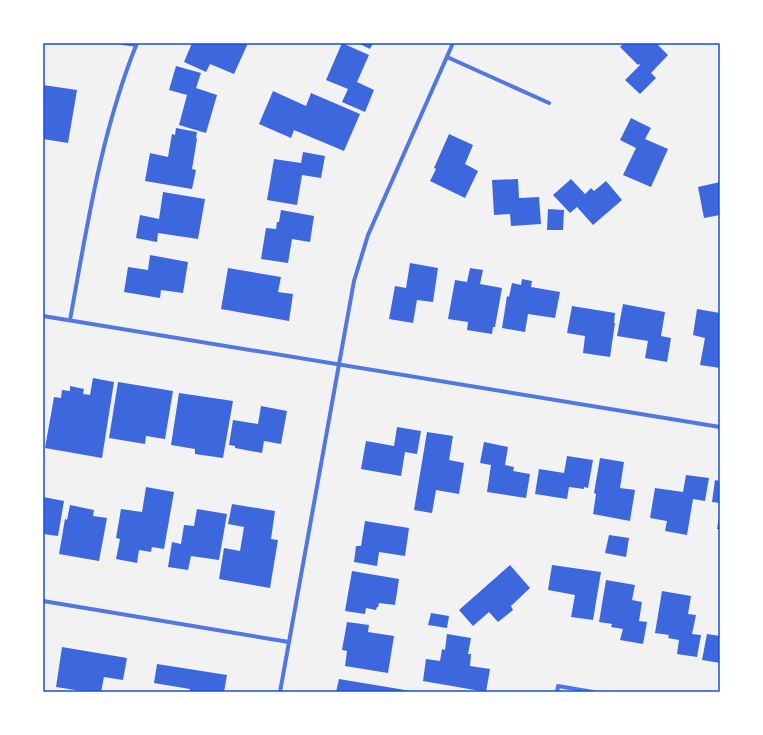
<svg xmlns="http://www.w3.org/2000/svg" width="763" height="735" font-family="Raleway,sans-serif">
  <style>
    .building { fill: #3d67dc }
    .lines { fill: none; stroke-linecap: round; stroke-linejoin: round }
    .minor { stroke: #5277de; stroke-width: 4 }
    .neatline { fill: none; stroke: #1d4ed8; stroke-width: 1.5 }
  </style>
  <rect width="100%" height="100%" fill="#f2f2f2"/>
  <g class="building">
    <polygon points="192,43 209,43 211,44 211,43 248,43 234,74 210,64 206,72 184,62"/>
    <polygon points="342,43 369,55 357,82 374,90 365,112 342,102 348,89 326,80"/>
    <polygon points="358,43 373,43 370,49"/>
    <polygon points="624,43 661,43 658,45 668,55 651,73 656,78 640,94 625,80 640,65 639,64 638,65 620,47"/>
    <polygon points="176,66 201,73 196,88 217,95 206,133 179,125 187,95 169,90"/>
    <polygon points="43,85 77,90 68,143 43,139"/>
    <polygon points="273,91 306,106 311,93 360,114 344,151 294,130 291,138 259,124"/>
    <polygon points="631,118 651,128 645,139 668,149 651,187 623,175 636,148 620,140"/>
    <polygon points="176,128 197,132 196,138 197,139 192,169 196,170 192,189 145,181 150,153 168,157 172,134 175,135"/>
    <polygon points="449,134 473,145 465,164 478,171 465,198 430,181 436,169 434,168"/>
    <polygon points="303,152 325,156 321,178 302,175 297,205 267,200 274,159 301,163"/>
    <polygon points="518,179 519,198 539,197 541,224 511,226 510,214 494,215 492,180"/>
    <polygon points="571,179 585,194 591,188 594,191 606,181 622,200 593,225 577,207 570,213 553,195"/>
    <polygon points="720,182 720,215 704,218 698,187"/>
    <polygon points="163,192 205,199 198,239 158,233 157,242 136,238 140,215 159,219"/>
    <polygon points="548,209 564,210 563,230 547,230"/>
    <polygon points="281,210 314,216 310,242 292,239 288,263 261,259 266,228 276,229 277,222 279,222"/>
    <polygon points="150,255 188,262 183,293 161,290 160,298 124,292 128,267 148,270"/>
    <polygon points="410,263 438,268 433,302 417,300 413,323 389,319 395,286 406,288"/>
    <polygon points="228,268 281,277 278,292 293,294 289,321 221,309"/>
    <polygon points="470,268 483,270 480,284 502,288 495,327 493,327 492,334 467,330 468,322 448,319 455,280 467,282"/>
    <polygon points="522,279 532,281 531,287 560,292 555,318 528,314 525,332 502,328 507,296 509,297 512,283 521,285"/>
    <polygon points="623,304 665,312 661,336 671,338 667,362 645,358 648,341 617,336"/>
    <polygon points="572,306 615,313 614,323 615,323 610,357 583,353 585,336 567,333"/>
    <polygon points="697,309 720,313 720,368 700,365 705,338 693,335"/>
    <polygon points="93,378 114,382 102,458 45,448 54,397 61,398 62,390 70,391 70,386 84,389 83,394 90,395"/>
    <polygon points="118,382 173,391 165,439 146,436 145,444 109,438"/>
    <polygon points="179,393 233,401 223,458 195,454 195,449 171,445"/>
    <polygon points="261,406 287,411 281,444 264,441 262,453 235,448 235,446 229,445 233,420 258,424"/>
    <polygon points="397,427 421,431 417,454 405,452 401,476 361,469 366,441 394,446"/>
    <polygon points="427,432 453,436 449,460 464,463 459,494 436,490 432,513 414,510"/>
    <polygon points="484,442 508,447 505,465 514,467 513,471 530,474 526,498 487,492 491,465 480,463"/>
    <polygon points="567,456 593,460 588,488 584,487 584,489 569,487 567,499 535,494 539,469 564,473"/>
    <polygon points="600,458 624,462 620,488 635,490 630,521 593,514 596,494 594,493"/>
    <polygon points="686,475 709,478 705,501 693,499 687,535 665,531 667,521 650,518 655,488 683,492"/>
    <polygon points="715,480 720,481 720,503 712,502"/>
    <polygon points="146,487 174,492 164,549 152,547 151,552 139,550 137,563 116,559 120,539 116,538 121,509 142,512"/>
    <polygon points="43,497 64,501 58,536 43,534"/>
    <polygon points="232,504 275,511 271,539 278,540 270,588 219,579 224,548 240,551 244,527 228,524"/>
    <polygon points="70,505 94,510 93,516 107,518 99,561 59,554 65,519 67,520"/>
    <polygon points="197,509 227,514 219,560 191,556 188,570 168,567 172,542 181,544 184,525 194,526"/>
    <polygon points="719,517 720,517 720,529 717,529"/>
    <polygon points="365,521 409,528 405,556 379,552 377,566 354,562 356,546 361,546"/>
    <polygon points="609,535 629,538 626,557 605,553"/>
    <polygon points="510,565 530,588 511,606 513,610 498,622 489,612 473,626 459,610"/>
    <polygon points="552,565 601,572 593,620 571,617 575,595 548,590"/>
    <polygon points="352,571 399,579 395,605 379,603 378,607 377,607 376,610 366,608 365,614 345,611"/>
    <polygon points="606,580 635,585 632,600 642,602 639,621 647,622 643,644 620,640 623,629 611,627 612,624 599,622"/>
    <polygon points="662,591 691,596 688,614 696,615 692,634 701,635 697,657 677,654 679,640 668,638 669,635 655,633"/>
    <polygon points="431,613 449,616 447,628 428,625"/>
    <polygon points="347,622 369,625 368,632 394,636 388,673 345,666 347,651 342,650"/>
    <polygon points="447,634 471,638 468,654 471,654 470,666 490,669 486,692 423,681 426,659 440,661 442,649 445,650"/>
    <polygon points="707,634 720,636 720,663 702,660"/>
    <polygon points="62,647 127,658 123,680 104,677 101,692 88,692 56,687"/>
    <polygon points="157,664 227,675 224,692 189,692 190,689 154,683"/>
    <polygon points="339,679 411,691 411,692 336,692"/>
  </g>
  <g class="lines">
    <g class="minor">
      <polyline points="123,43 136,45"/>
      <polyline points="447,57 549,103"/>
      <polyline points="43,316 720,427"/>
      <path d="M70,320c17,-93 31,-188 67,-277"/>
      <polyline points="43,601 289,642"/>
      <polyline points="280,692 354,281 368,235 453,43"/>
      <polyline points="557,692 558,686 593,692"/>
    </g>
  </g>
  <rect width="763" height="735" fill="none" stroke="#ffffff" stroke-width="88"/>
  <rect x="44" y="44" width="675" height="647" class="neatline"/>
</svg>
